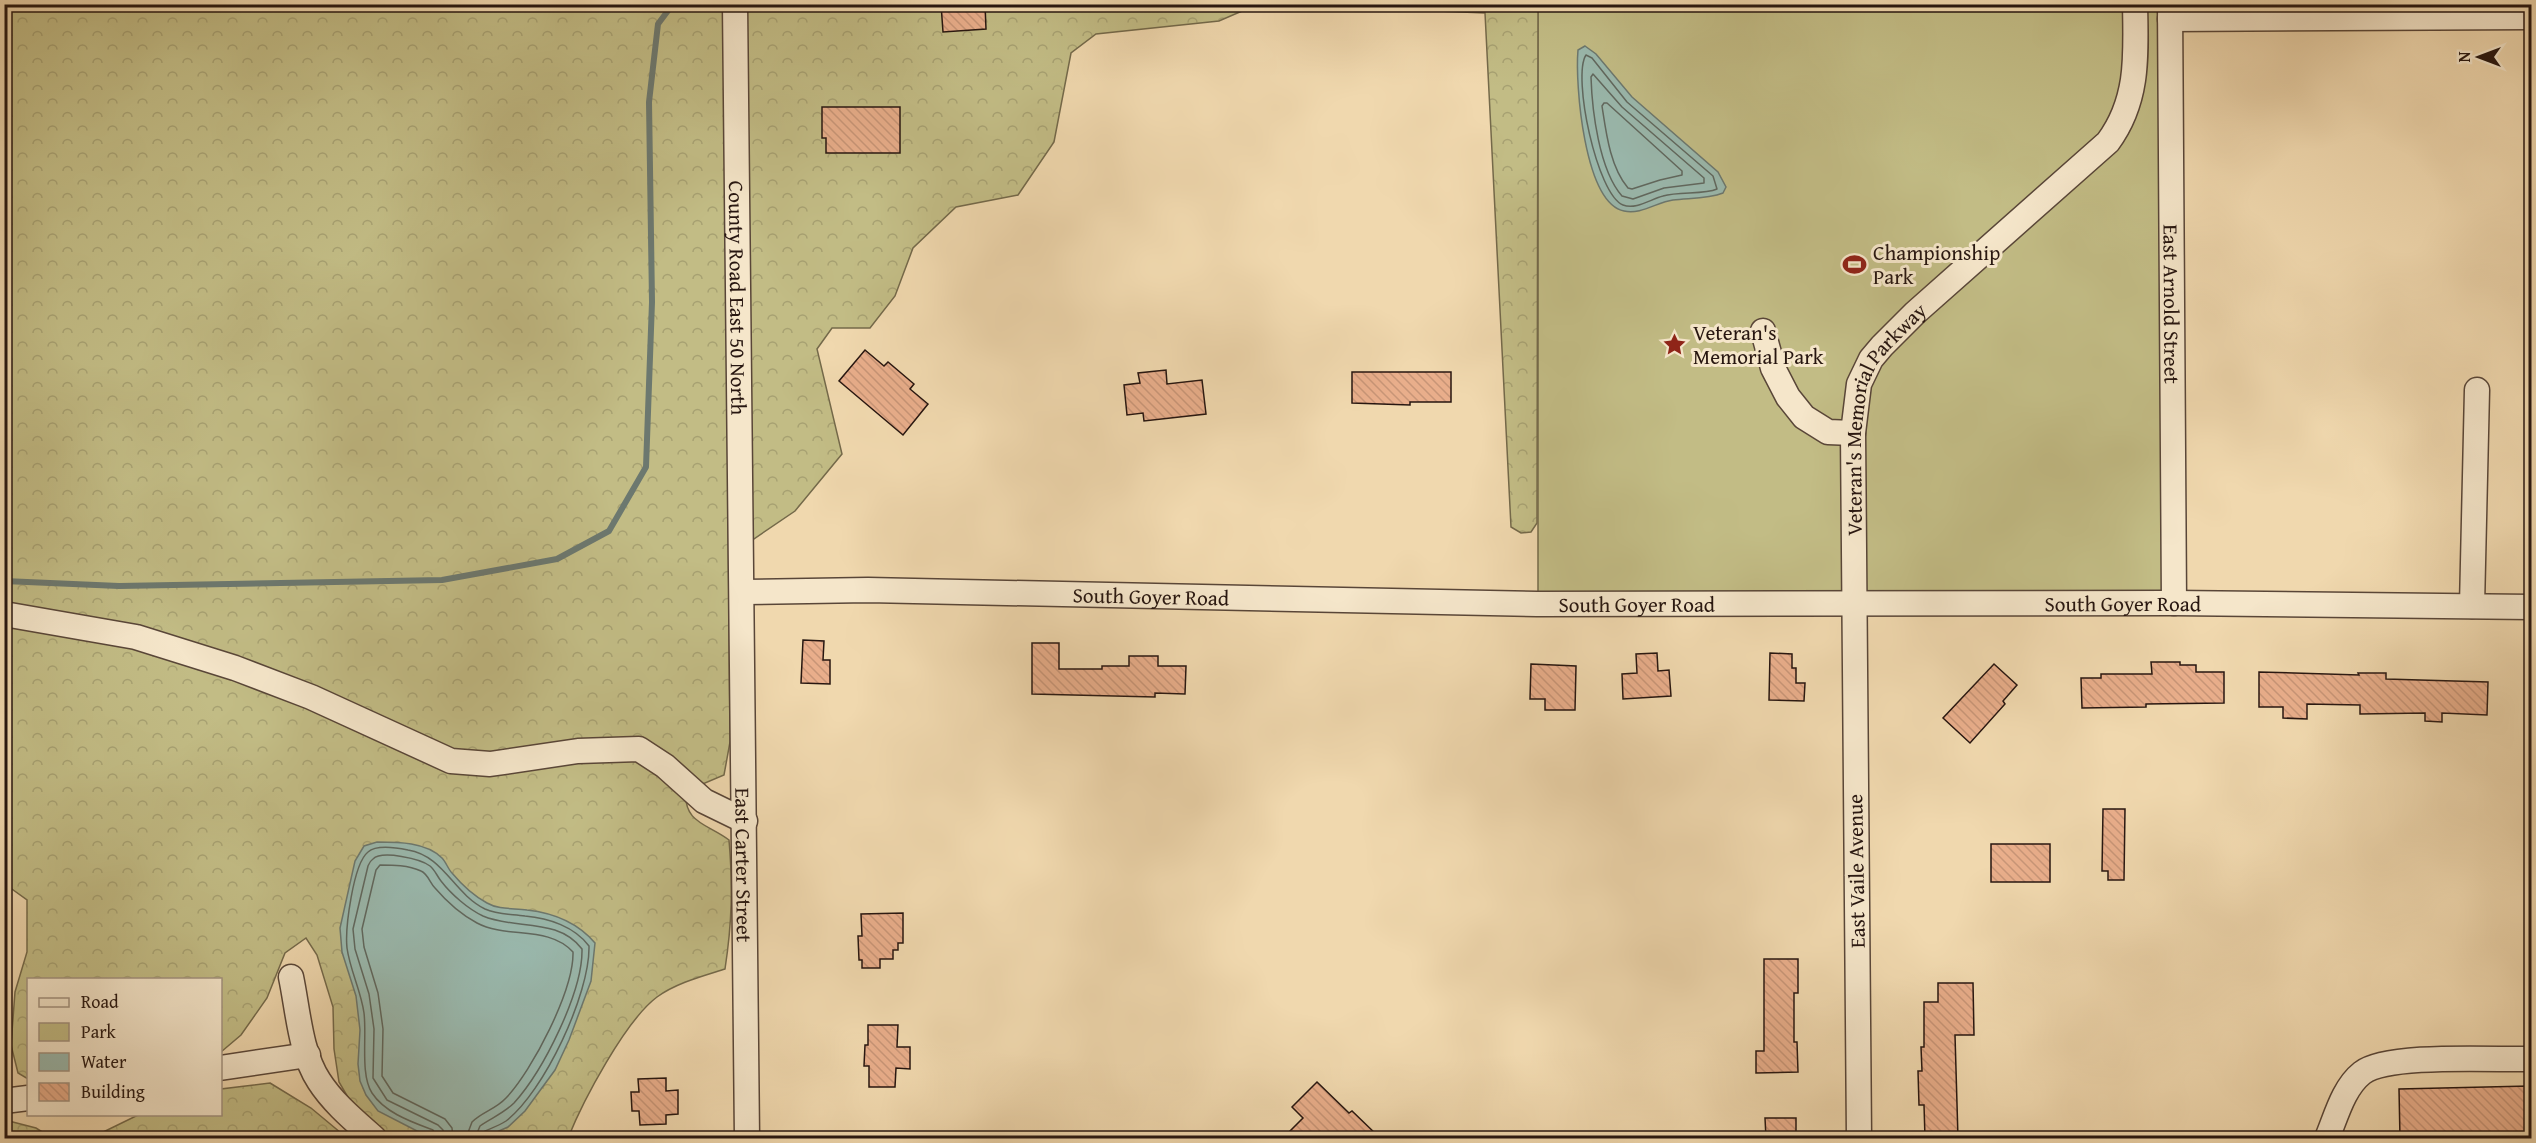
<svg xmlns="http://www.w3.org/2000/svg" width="2536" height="1143" font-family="'Gentium Book Plus',serif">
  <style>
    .green { fill: #c2bc85; stroke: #74694a; stroke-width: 1.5 }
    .forest { fill: url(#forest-crowns); stroke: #74694a; stroke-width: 1.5 }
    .water { fill: #9ab9ae; stroke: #6c786f; stroke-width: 1.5 }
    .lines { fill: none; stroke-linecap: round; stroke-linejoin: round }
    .shore { stroke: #60685f; stroke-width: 1.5 }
    .stream { stroke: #6c786f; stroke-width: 6 }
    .building { fill: url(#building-back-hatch); stroke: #271610; stroke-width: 1.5 }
    .minor-casing { stroke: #594638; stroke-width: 27 }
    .minor { stroke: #f5e6ca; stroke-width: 24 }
    .labels { text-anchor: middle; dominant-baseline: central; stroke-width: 6; stroke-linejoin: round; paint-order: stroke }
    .poi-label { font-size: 21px; fill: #271610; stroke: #f5e6ca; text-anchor: start }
    .street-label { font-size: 21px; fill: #271610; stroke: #f5e6ca }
  </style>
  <defs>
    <pattern id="forest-crowns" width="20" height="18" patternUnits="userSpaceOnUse" patternTransform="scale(1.5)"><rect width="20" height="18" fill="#c2bc85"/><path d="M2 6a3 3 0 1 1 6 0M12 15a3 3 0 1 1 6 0" fill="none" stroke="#a7a172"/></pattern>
    <pattern id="building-back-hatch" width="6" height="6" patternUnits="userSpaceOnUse" patternTransform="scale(1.5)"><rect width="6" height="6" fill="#e9ae8b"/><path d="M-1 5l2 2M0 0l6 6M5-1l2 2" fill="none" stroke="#c89577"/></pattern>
  </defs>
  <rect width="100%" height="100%" fill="#f0d8ae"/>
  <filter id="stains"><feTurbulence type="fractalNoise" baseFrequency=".00333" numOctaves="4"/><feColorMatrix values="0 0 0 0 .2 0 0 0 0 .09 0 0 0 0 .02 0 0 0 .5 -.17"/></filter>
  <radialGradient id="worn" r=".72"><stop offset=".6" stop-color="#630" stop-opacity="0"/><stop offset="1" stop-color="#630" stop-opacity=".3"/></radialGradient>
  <polygon class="green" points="1538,5 2170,5 2174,603 1538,604"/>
  <g class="forest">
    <path d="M5,5h719l6,737 -6,33 -38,16c-3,32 22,33 43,49 4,46 3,83 -4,129 -22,7 -49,14 -68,28 -32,24 -74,104 -89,141h-177l-31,-20 -21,-36 -5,-33 -1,-42 -16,-52 -11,-17 -21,15 -18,45 -26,37 -20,17 -1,-72h-192v99l-10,-6 -7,-28 4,-53 12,-40v-52l-18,-13 -4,1z"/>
    <polygon points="735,5 1256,5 1219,21 1096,34 1071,53 1054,142 1018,195 956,207 913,248 895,296 870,328 832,328 817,349 842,454 795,511 742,547"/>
    <polygon points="1294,5 1538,5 1537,523 1531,532 1521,533 1511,527 1485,13"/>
    <polygon points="270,1083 311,1108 347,1138 91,1138 138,1115 220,1114 221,1089"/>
    <polygon points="5,1120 36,1128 52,1138 5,1138"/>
  </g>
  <g class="water">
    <path d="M1585,46l11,8 36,43 86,75 8,15 -3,6c-15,6 -33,5 -50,7 -16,2 -32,15 -49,11 -40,-8 -49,-128 -46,-161z"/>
    <path d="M377,842c21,0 49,0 65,16 4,4 6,11 10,15 10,12 22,23 35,30 12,7 27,5 40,7 27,3 51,13 68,33l-4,38 -22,59 -14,30 -30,41 -17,16 -25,11h-45l-21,-7 -39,-20 -12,-16 -6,-14 -2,-17 2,-34 -4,-34 -14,-44 -2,-24 15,-67 9,-15z"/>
  </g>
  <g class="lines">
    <g class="shore">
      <path d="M1586,55l6,3 35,44 86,74 4,13c-13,6 -38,2 -54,7 -12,3 -27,14 -40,9 -26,-10 -51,-129 -37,-150z"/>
      <path d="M1593,74l29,33 82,71v5l-40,5 -31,11 -11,-3c-23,-26 -30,-86 -31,-119z"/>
      <path d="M1604,103h3l75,68v4l-22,5 -28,9 -4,-1c-18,-21 -22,-56 -26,-82z"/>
      <path d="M436,1138l-3,-8c-21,-8 -48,-17 -61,-37 -12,-19 -5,-56 -8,-80 -3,-22 -14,-43 -17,-65 -2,-19 6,-84 21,-96 9,-8 30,-4 40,-2 36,6 45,43 77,59 13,6 27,5 40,7 24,2 50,11 64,30 1,48 -45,146 -83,175 -6,4 -14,7 -21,10l-2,7"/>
      <path d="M444,1138l-1,-8 -5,-5 -51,-25 -14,-22 1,-49 -5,-35 -14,-45 -2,-20 15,-63c1,-2 2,-5 5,-7 9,-9 48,0 57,7 5,4 7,10 11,15 10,13 27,28 42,35 32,14 75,1 99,33 1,43 -39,122 -68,154 -11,11 -23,15 -34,23l-5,12"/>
      <path d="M453,1138l-1,-10 -7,-9 -52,-26 -11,-17 1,-47 -5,-36 -14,-46 -2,-18 14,-59 4,-5c13,0 28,0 41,6 7,3 9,12 14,17 12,14 27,27 42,35 30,16 71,2 96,29 1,38 -41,119 -67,146 -10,11 -24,14 -34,24l-6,16"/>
    </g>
    <polyline class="stream" points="4,581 119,586 442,580 557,559 609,531 646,467 652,302 649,102 658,24 673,4"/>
  </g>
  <g class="building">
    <polygon points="941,4 985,4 986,29 943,32"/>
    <polygon points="822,107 900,107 900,153 826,153 826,138 822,138"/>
    <polygon points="865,350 884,366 888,362 914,384 910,389 928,404 903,435 839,381"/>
    <polygon points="1166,370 1167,384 1202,380 1206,414 1144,421 1143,413 1127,415 1124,385 1140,383 1138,373"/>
    <polygon points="1352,372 1451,372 1451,402 1410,402 1410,405 1352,403"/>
    <polygon points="803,640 824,641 823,660 830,660 830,684 801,683"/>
    <polygon points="1032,643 1059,643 1059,669 1102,669 1102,666 1129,666 1129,656 1158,656 1158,666 1186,666 1185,694 1155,693 1155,697 1032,694"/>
    <polygon points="1657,653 1658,671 1669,670 1671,696 1623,699 1622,674 1637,673 1636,654"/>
    <polygon points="1770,653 1792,654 1792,668 1796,668 1796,683 1805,683 1804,701 1769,700"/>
    <polygon points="2151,662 2180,662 2180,665 2196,665 2196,672 2224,672 2224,703 2146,704 2146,707 2082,708 2081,678 2101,678 2101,674 2152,674"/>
    <polygon points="1531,664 1576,666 1575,710 1545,710 1545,699 1530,699"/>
    <polygon points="1994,664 2017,685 2003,701 2005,704 1970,743 1943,718"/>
    <polygon points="2259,672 2359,675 2358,673 2386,673 2386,679 2488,682 2487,715 2442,713 2442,722 2425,721 2425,713 2360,714 2360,705 2307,704 2307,719 2283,718 2283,707 2259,707"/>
    <polygon points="2103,809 2125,809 2124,880 2108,880 2108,871 2102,871"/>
    <rect x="1991" y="844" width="59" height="38"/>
    <polygon points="903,913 903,943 898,943 898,950 893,950 893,959 880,959 880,968 862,968 862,960 859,960 858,936 862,936 861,914"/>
    <polygon points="1764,959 1798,959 1798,993 1794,993 1794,1042 1797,1042 1798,1072 1756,1073 1756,1051 1764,1051"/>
    <polygon points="1938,983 1973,983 1974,1035 1955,1035 1958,1138 1925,1138 1924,1105 1919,1105 1918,1071 1922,1071 1921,1047 1924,1047 1924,1002 1938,1002"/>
    <polygon points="868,1025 898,1025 897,1047 910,1047 910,1069 896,1068 895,1087 869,1087 869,1066 864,1066 865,1045 868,1045"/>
    <polygon points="666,1078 666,1091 678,1090 678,1114 666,1115 666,1124 640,1125 639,1111 632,1111 631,1092 639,1092 638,1079"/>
    <polygon points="1317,1082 1349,1113 1352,1111 1380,1138 1283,1138 1303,1118 1292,1107"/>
    <polygon points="2529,1086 2529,1097 2532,1097 2532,1138 2400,1138 2399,1089"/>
    <polygon points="1765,1118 1796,1118 1796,1138 1766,1138"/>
  </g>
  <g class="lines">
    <defs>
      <g id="minor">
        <path id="s1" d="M735,4l12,1134"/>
        <path id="s2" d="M2170,4l4,599"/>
        <polyline points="2170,19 2532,17"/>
        <polyline points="1763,331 1773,368 1788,397 1804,417 1828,432 1853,433"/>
        <path id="s3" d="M743,592l125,-2 669,14 637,-1 358,4"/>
        <polyline points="2472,606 2477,390"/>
        <polyline points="4,614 136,637 235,668 311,697 451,761 490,764 578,751 639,749 665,766 704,801 745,821"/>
        <path d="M291,977c7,33 9,75 28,104 14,22 36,40 55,57"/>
        <polyline points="220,1068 308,1055"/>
        <polyline points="4,1101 28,1098"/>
        <path id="s4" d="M1859,1138l-6,-705 6,-49 12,-25 11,-13 33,-33 193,-171c31,-42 28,-87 27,-138"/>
        <path d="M2327,1138c9,-21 16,-50 35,-65 25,-20 133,-13 170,-14"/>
      </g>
    </defs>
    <use href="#minor" class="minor-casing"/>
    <use href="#minor" class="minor"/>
  </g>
  <defs>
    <symbol id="stadium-bare" viewBox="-9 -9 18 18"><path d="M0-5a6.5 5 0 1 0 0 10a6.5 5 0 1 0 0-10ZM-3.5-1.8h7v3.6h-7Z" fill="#8f2418" stroke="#f5e6ca" stroke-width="2.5" paint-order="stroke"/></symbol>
    <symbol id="sight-bare" viewBox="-9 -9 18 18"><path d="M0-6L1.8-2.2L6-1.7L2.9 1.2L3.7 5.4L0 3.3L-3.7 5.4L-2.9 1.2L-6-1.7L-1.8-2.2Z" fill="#8f2418" stroke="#f5e6ca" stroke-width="2.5" paint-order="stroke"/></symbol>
  </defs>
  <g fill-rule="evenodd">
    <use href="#stadium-bare" x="1838" y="248" width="33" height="33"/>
    <use href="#sight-bare" x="1658" y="328" width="33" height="33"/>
  </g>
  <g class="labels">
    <g class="poi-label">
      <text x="1873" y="252">Championship<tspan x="1873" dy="24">Park</tspan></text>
      <text x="1693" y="332">Veteran's<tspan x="1693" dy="24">Memorial Park</tspan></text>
    </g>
    <g class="street-label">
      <text stroke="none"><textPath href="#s1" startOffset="294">County Road East 50 North</textPath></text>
      <text stroke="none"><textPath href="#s2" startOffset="300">East Arnold Street</textPath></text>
      <text stroke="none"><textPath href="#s4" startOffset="729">Veteran's Memorial Parkway</textPath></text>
      <text stroke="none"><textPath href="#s3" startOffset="408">South Goyer Road</textPath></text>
      <text stroke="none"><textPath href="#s3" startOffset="1380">South Goyer Road</textPath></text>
      <text stroke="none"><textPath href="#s3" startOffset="894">South Goyer Road</textPath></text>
      <text stroke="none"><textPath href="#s1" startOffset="861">East Carter Street</textPath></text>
      <text transform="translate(1856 871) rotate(-91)">East Vaile Avenue</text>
    </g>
  </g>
  <rect width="2536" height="1143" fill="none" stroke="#f0d8ae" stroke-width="24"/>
  <rect x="6" y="6" width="2524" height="1131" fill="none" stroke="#271610" stroke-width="3"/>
  <rect x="12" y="12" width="2512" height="1119" fill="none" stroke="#271610" stroke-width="1.5"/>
  <rect x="27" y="978" width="195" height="138" fill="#f5e6ca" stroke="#a39380" stroke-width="1.5"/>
  <rect x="39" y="998" width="30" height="9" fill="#f5e6ca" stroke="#a39380" stroke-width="1.5"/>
  <text x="81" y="1008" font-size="18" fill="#271610">Road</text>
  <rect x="39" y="1023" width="30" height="18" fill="#c2bc85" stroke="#a39380" stroke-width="1.5"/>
  <text x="81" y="1038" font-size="18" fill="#271610">Park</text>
  <rect x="39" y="1053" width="30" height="18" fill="#9ab9ae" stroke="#a39380" stroke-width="1.5"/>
  <text x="81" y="1068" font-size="18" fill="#271610">Water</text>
  <rect x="39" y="1083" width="30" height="18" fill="url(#building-back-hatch)" stroke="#a39380" stroke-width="1.5"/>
  <text x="81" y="1098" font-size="18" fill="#271610">Building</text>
  <g transform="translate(2479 57) rotate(270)" stroke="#f5e6ca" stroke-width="4.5" paint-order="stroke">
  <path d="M0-4.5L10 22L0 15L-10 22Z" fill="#271610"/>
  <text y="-9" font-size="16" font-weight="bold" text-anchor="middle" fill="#271610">N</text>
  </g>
  <rect width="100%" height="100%" filter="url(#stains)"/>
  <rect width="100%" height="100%" fill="url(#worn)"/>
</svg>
